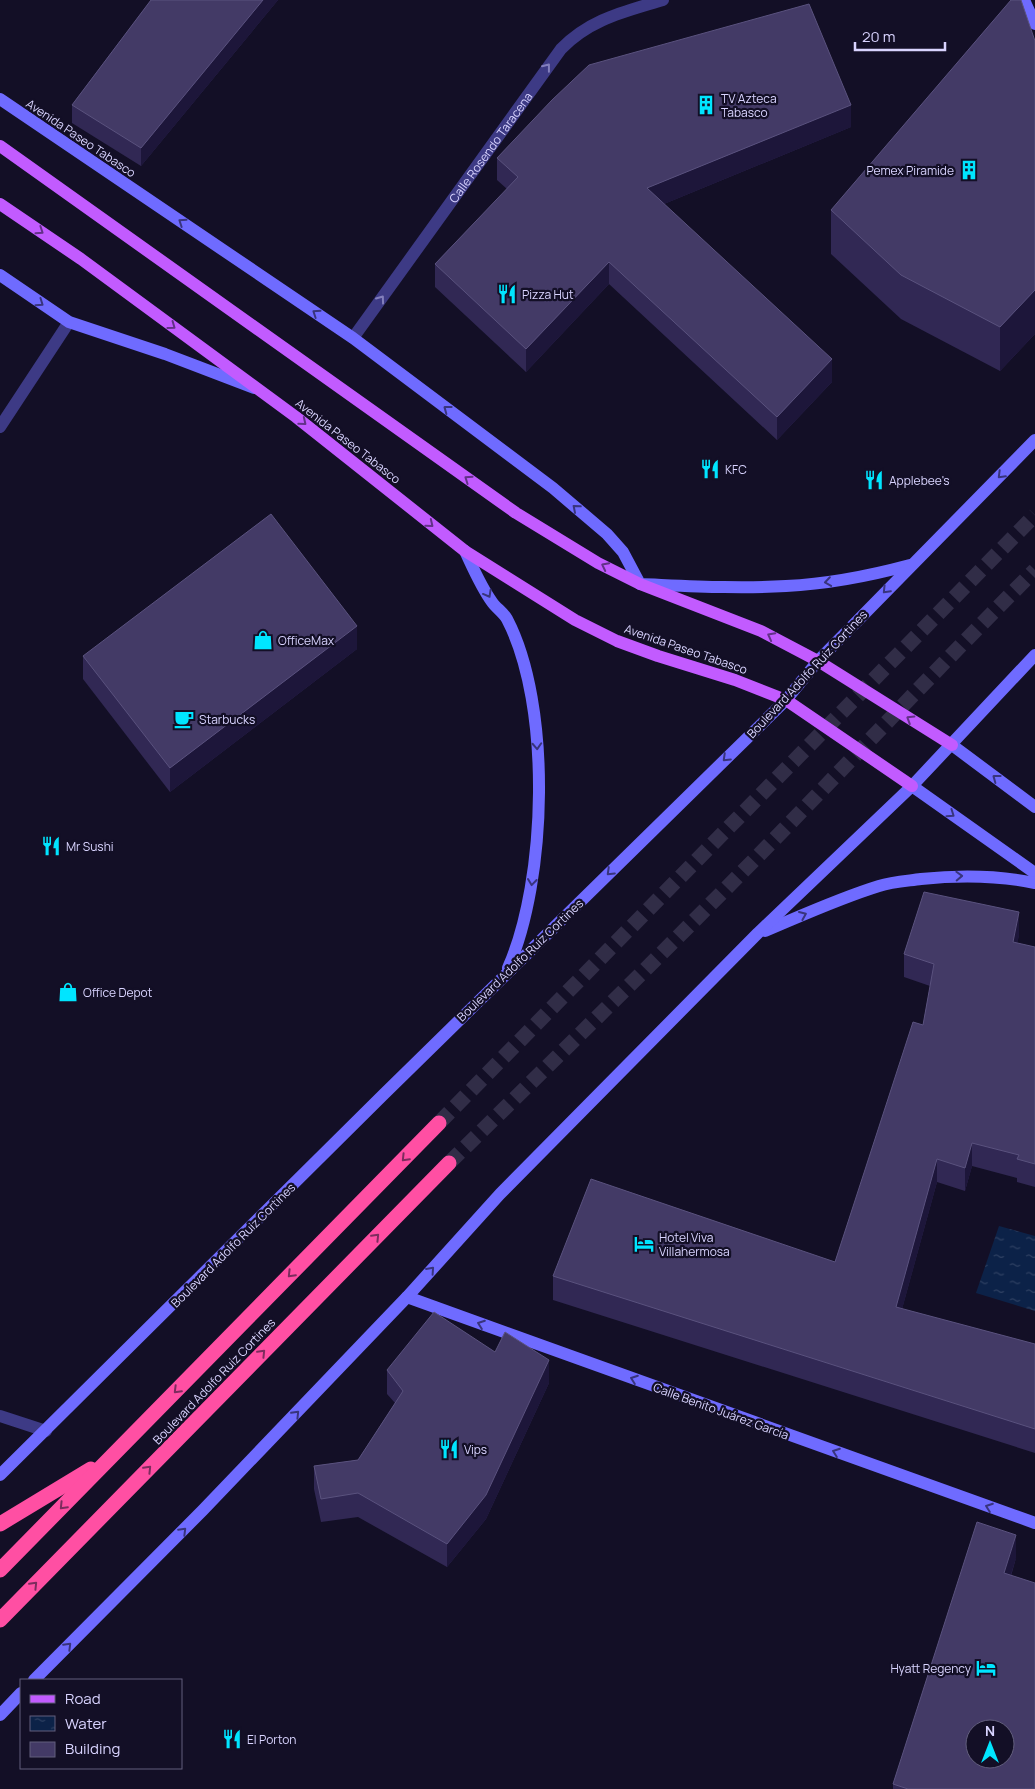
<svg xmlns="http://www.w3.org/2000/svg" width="1035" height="1789" font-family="Manrope,sans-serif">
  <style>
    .water { fill: url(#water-ripples) }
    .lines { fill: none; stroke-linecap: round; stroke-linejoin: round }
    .highway-tunnel { stroke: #312d47; stroke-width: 15; stroke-dasharray: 15 8; stroke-linecap: butt }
    .street { stroke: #3d3a85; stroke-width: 12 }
    .secondary { stroke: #6f6bff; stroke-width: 12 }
    .primary { stroke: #c25bff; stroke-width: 12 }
    .highway { stroke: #ff4fa3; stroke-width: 15 }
    .wall { fill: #312854 }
    .shaded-wall { fill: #1d163a }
    .building { fill: #433a66; stroke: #5a527e; fill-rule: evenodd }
    .oneway { stroke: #837fbc }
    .oneway2 { stroke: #38347d }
    .oneway3 { stroke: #623188 }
    .oneway4 { stroke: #7d2c5e }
    .labels { text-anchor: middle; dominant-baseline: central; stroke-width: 4.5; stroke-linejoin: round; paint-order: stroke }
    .poi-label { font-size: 12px; fill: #d9d4ff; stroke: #130f26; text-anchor: start }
    .street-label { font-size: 12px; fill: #d9d4ff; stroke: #130f26 }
  </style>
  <defs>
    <pattern id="water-ripples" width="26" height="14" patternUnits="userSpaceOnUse" patternTransform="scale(1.25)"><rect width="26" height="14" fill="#0c2248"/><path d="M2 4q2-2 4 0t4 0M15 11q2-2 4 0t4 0" fill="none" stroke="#2f4163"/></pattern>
  </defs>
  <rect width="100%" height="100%" fill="#130f26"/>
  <polygon class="water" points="999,1226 1035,1236 1035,1311 976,1293"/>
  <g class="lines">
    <g class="highway-tunnel">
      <polyline points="439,1123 1035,515"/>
      <path d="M449,1163c103,-101 206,-202 306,-304 94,-96 185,-194 280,-289"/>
    </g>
    <g class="street">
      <path id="s1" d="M353,338l208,-289c29,-30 63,-37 102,-49"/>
      <polyline points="0,427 69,322"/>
      <polyline points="0,1416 46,1431"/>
    </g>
    <g class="secondary">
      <polyline points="1024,0 1035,24"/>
      <path d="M0,99l353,239 200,150 54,46 16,18 17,32c49,2 98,5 146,2 42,-2 83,-10 124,-21"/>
      <polyline points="0,275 69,322 165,354 254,388"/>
      <path d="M465,551c8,17 16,36 27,51 4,6 11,10 15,17 45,86 40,261 1,349"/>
      <polyline points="952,745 1035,807"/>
      <polyline points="912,786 1035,873"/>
      <path d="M765,931c38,-16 75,-33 114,-45 13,-4 28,-5 42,-7 39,-4 75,-4 114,4"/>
      <polyline points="407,1297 1035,1523"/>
      <polyline points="0,1475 383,1095 786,700 818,661 1035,440"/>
      <polyline points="34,1680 203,1510 407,1297 500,1194 758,933 912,786 1035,655"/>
      <polyline points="0,1715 21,1693"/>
    </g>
    <g class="primary">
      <polyline points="0,146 516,513 598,563 640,584 761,631 818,661 952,745"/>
      <polyline points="0,204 81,259 296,417 465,551 575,620 617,641 658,656 735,680 786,700 912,786"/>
    </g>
    <g class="highway">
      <polyline points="0,1524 91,1469"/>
      <polyline points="0,1570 439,1123"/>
      <polyline points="0,1620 449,1163"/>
    </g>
  </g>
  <g class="wall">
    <polygon points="151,0 278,0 141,166 72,123 72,105"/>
    <polygon points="1035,41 1035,334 1000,371 901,319 831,254 831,210"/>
    <polygon points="851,127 664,204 832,382 777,440 609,284 526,372 435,287 435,264 507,189 497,180 497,158"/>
    <polygon points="357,649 170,792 83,679 83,656"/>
    <polygon points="1019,935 1017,943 1035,947 1035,1187 1017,1182 1017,1178 972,1166 965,1191 937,1182 902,1309 1035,1344 1035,1453 553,1300 553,1276 835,1262 923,1025 930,986 904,977 904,954"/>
    <polygon points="495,1352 549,1383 486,1519 447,1567 358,1517 321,1522 314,1489 314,1466 358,1460 395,1403 387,1394 387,1370"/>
    <polygon points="1016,1558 1011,1576 1035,1789 893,1789 893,1784"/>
  </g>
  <g class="shaded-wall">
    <polygon points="263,0 278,0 141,166 141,148"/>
    <polygon points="851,105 851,127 647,211 647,188"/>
    <polygon points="609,262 609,284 526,372 526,349"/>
    <polygon points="1035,290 1035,334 1000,371 1000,327"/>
    <polygon points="832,359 832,382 777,440 777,417"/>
    <polygon points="357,626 357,649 170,792 170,768"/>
    <polygon points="1019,912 1019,935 1013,966 1013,942"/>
    <polygon points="972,1143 972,1166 965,1191 965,1168"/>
    <polygon points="937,1159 937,1182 896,1331 896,1307"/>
    <polygon points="549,1360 549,1383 486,1519 447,1567 447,1544"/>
    <polygon points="1016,1535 1016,1558 1004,1597 1004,1573"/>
  </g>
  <g class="building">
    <polygon points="151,0 263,0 141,148 72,105"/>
    <polygon points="1011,0 1021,0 1035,41 1035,290 1000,327 901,275 831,210"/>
    <polygon points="809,4 851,105 647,188 832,359 777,417 609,262 526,349 435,264 518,177 497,158 552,100 589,65"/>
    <polygon points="271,514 357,626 170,768 83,656"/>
    <polygon points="924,892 1019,912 1013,942 1035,947 1035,1164 1017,1159 1019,1155 972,1143 965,1168 937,1159 896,1307 1035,1344 1035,1429 553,1276 591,1179 835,1262 913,1022 923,1025 934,964 904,954"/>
    <polygon points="434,1312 495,1352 505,1332 549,1360 486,1495 447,1544 358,1493 321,1499 314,1466 358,1460 403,1391 387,1370"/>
    <path d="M977,1522l39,13 -12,38 31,10v206h-127l-15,-5zM975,1729h30v30h-30z"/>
  </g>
  <defs><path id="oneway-chevron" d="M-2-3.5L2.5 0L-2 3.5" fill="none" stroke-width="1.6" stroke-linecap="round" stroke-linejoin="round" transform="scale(1.25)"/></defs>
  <g class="oneway">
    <use href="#oneway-chevron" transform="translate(547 67) rotate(-52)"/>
    <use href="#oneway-chevron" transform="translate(381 299) rotate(-54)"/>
  </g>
  <g class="oneway2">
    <use href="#oneway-chevron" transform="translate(182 222) rotate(-146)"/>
    <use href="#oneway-chevron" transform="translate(40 303) rotate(35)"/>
    <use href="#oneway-chevron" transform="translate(316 313) rotate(-146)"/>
    <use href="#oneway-chevron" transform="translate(447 409) rotate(-143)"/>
    <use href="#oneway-chevron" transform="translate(1001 475) rotate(135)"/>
    <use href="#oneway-chevron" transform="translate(576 508) rotate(-139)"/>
    <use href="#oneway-chevron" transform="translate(828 582) rotate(172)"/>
    <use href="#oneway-chevron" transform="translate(886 590) rotate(134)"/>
    <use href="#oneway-chevron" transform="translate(488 594) rotate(61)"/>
    <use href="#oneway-chevron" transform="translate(537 746) rotate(87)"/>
    <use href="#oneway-chevron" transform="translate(726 758) rotate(136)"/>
    <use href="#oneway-chevron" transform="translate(996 778) rotate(-143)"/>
    <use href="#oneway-chevron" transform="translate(951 814) rotate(35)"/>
    <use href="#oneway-chevron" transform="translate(610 872) rotate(136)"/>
    <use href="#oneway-chevron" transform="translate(959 876) rotate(-2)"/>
    <use href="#oneway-chevron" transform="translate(532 882) rotate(97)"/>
    <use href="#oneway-chevron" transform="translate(803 915) rotate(-23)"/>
    <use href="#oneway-chevron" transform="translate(431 1270) rotate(-48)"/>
    <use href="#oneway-chevron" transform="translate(481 1324) rotate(-160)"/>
    <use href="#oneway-chevron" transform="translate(634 1379) rotate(-160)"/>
    <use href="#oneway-chevron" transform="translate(296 1414) rotate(-46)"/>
    <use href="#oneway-chevron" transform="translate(836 1452) rotate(-160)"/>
    <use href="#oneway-chevron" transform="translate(989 1507) rotate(-160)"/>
    <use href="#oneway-chevron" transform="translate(183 1531) rotate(-45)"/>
    <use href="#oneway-chevron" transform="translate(68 1646) rotate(-45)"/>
  </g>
  <g class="oneway3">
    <use href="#oneway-chevron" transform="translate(40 231) rotate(34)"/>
    <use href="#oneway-chevron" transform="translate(172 326) rotate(36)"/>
    <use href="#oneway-chevron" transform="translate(303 422) rotate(39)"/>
    <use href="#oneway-chevron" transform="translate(468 479) rotate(-145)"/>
    <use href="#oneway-chevron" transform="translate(430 524) rotate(39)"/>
    <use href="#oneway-chevron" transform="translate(605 566) rotate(-153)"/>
    <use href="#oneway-chevron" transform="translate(771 636) rotate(-152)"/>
    <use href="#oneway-chevron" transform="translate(910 719) rotate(-148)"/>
  </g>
  <g class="oneway4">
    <use href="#oneway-chevron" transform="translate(405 1158) rotate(134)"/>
    <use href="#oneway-chevron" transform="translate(376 1237) rotate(-46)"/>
    <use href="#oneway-chevron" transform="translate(291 1274) rotate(134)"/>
    <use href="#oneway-chevron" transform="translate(262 1353) rotate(-46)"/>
    <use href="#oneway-chevron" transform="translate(177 1390) rotate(135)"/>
    <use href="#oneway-chevron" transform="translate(148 1469) rotate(-46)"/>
    <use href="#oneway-chevron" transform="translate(63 1506) rotate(134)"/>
    <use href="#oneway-chevron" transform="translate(34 1585) rotate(-46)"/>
  </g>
  <defs>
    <symbol id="building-bare" viewBox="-9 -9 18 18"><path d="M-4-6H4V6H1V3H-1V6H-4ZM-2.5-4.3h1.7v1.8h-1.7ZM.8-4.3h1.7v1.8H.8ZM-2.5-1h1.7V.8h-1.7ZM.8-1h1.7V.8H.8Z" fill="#00e5ff" stroke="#130f26" stroke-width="2.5" paint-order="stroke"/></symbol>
    <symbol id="restaurant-bare" viewBox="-9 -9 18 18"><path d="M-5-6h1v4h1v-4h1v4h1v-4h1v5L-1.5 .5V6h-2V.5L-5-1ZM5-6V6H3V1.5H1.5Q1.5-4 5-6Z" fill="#00e5ff" stroke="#130f26" stroke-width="2.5" paint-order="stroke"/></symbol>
    <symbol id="shop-bare" viewBox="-9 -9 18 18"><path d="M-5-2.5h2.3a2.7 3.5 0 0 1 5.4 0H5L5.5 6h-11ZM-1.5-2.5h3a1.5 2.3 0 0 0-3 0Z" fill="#00e5ff" stroke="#130f26" stroke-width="2.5" paint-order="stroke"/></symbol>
    <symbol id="cafe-bare" viewBox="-9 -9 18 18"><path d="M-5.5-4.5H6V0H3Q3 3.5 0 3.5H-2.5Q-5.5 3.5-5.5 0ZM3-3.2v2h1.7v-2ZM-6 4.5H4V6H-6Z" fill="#00e5ff" stroke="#130f26" stroke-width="2.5" paint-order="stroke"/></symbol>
    <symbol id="hotel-bare" viewBox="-9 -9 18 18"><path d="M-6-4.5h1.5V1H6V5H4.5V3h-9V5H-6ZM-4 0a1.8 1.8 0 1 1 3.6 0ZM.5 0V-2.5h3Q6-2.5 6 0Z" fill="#00e5ff" stroke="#130f26" stroke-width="2.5" paint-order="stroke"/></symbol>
  </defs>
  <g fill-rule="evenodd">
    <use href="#building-bare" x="692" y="91" width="28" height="28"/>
    <use href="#building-bare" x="955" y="156" width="28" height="28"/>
    <use href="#restaurant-bare" x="493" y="280" width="28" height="28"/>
    <use href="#restaurant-bare" x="696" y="455" width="28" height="28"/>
    <use href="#restaurant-bare" x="860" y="466" width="28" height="28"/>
    <use href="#shop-bare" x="249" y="626" width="28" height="28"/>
    <use href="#cafe-bare" x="170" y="705" width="28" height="28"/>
    <use href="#restaurant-bare" x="37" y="832" width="28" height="28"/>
    <use href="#shop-bare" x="54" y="978" width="28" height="28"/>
    <use href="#hotel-bare" x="630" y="1230" width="28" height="28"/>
    <use href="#restaurant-bare" x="435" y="1435" width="28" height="28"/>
    <use href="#hotel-bare" x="972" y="1654" width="28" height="28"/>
    <use href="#restaurant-bare" x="218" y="1725" width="28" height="28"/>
  </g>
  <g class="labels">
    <g class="poi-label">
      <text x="721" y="98">TV Azteca<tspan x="721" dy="14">Tabasco</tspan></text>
      <text x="954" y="170" text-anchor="end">Pemex Piramide</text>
      <text x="522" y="294">Pizza Hut</text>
      <text x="725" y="469">KFC</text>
      <text x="889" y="480">Applebee's</text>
      <text x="278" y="640">OfficeMax</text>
      <text x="199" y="719">Starbucks</text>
      <text x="66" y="846">Mr Sushi</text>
      <text x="83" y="992">Office Depot</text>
      <text x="659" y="1237">Hotel Viva<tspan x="659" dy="14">Villahermosa</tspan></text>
      <text x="464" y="1449">Vips</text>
      <text x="971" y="1668" text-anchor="end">Hyatt Regency</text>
      <text x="247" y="1739">El Porton</text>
    </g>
    <g class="street-label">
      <text transform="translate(81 138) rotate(34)">Avenida Paseo Tabasco</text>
      <text stroke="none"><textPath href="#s1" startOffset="235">Calle Rosendo Taracena</textPath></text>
      <text transform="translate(348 441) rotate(38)">Avenida Paseo Tabasco</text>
      <text transform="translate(686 649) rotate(19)">Avenida Paseo Tabasco</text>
      <text transform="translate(807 674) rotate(-47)">Boulevard Adolfo Ruiz Cortines</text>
      <text transform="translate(520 960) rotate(-44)">Boulevard Adolfo Ruiz Cortines</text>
      <text transform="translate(233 1245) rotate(-45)">Boulevard Adolfo Ruiz Cortines</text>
      <text transform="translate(214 1381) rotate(-46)">Boulevard Adolfo Ruíz Cortines</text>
      <text transform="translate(721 1411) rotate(20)">Calle Benito Juárez García</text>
    </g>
  </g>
  <rect x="20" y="1679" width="162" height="90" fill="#130f26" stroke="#625e7d"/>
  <rect x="30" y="1695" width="25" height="8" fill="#c25bff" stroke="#625e7d"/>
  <text x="65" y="1704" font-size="15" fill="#d9d4ff">Road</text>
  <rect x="30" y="1716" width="25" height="15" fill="url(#water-ripples)" stroke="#625e7d"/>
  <text x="65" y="1729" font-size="15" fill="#d9d4ff">Water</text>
  <rect x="30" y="1742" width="25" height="15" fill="#433a66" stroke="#625e7d"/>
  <text x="65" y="1754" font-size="15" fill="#d9d4ff">Building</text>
  <g transform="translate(990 1744)"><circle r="24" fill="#130f26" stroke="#625e7d"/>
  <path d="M0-4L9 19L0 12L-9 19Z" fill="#00e5ff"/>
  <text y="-8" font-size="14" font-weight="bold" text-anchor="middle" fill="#d9d4ff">N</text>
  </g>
  <path d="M855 42v8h90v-8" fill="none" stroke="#d9d4ff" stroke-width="2.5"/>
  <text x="862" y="42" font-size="15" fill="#d9d4ff" stroke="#130f26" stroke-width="4" paint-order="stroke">20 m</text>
</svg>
